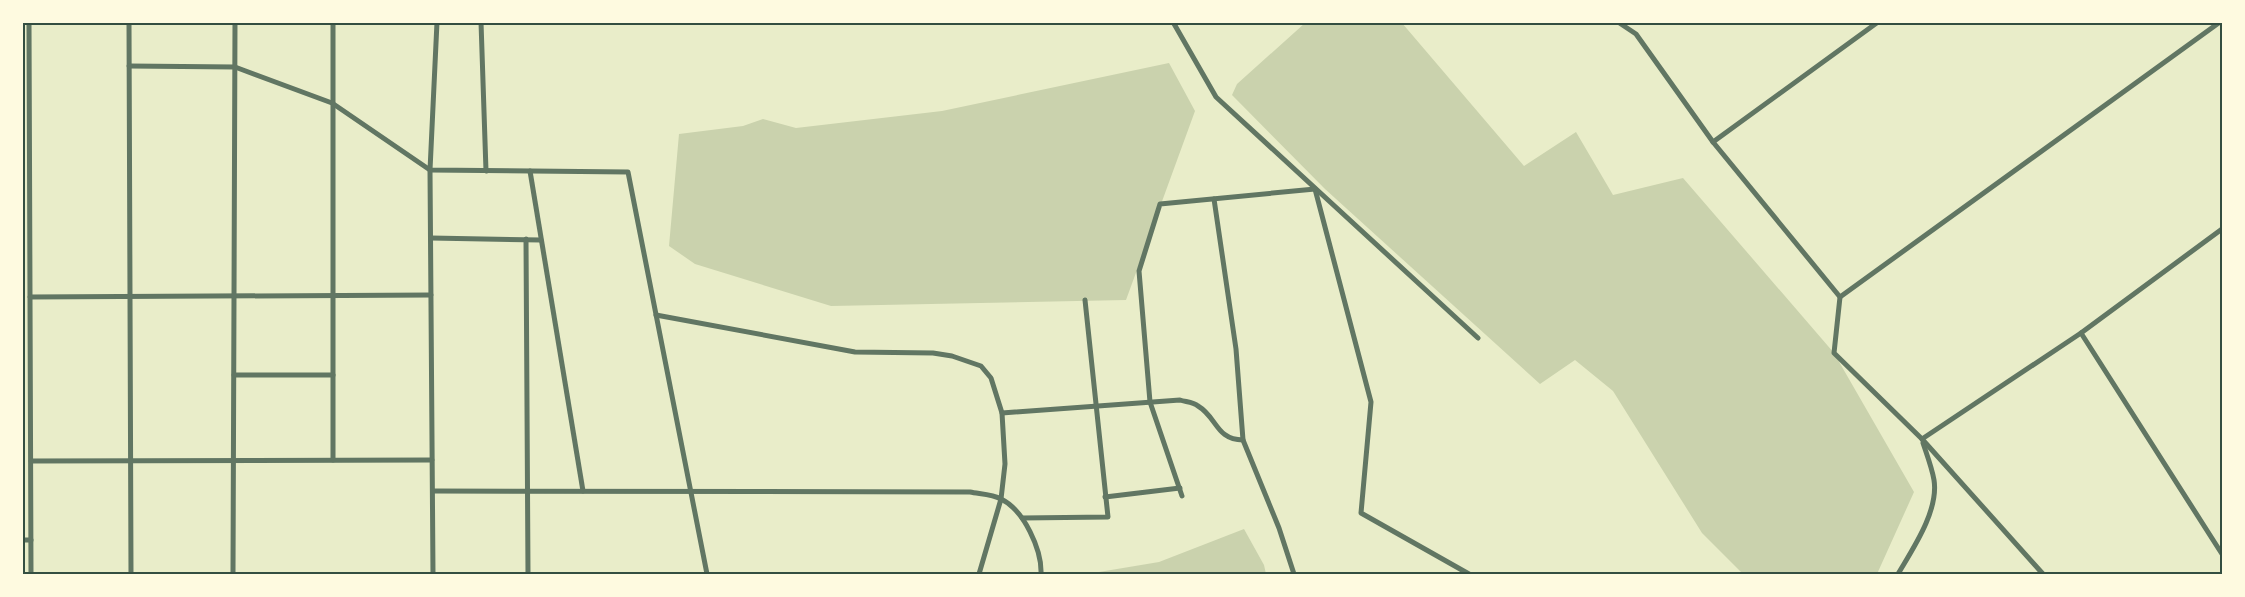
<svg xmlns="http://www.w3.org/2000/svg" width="2245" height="597" font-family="'Titillium Web',sans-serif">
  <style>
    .green { fill: #cad2ad }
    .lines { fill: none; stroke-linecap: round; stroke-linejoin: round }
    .minor { stroke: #617663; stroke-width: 5 }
    .neatline { fill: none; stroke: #344e41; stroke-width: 2 }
  </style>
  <rect width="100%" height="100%" fill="#e9edc9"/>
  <g class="green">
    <polygon points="1305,23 1402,23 1524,166 1576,132 1613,195 1683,178 1834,353 1914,492 1877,574 1743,574 1702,533 1613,391 1575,360 1540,384 1325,189 1232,95 1237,84"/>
    <polygon points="1169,63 1195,111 1126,300 831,306 695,264 669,246 679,134 743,126 763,119 796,128 942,111"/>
    <polygon points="1244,529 1264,565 1266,574 1101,574 1099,572 1159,562"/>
  </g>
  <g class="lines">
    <g class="minor">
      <polyline points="29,22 31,574"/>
      <polyline points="129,22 131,574"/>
      <polyline points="333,22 333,460"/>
      <polyline points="481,22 486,171"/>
      <polyline points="1173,22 1216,97 1478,338"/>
      <polyline points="1618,22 1636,34 1713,142 1840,297 1834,353 1922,439 2043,574"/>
      <polyline points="129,66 235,67 332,103 430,170 628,172 707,574"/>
      <polyline points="1713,142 1878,22"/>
      <polyline points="530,171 583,491"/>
      <polyline points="1315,189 1371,402 1361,513 1469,574"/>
      <polyline points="1214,199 1236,349 1243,440 1279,528 1294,574"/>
      <polyline points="431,238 541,240"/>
      <polyline points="526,239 528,574"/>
      <polyline points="30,297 431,295"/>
      <polyline points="1840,297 2220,22"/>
      <polyline points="656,315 855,352 933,353 952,356 981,366 991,378 1002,413 1005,464 1001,499 979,574"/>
      <polyline points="2081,333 2222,554"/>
      <polyline points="234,375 333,375"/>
      <path d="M1002,413l178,-13c6,2 13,2 18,6 19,11 18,34 45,34"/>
      <polyline points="1922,439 2081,333 2222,229"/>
      <polyline points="31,461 432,460"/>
      <path d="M433,491l537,1c9,2 22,2 31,7 23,11 41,51 40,75"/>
      <polyline points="1182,496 1150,402 1139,271 1160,204 1315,189"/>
      <polyline points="1105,497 1180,488"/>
      <polyline points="1022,518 1108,517 1085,300"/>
      <polyline points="22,540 31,540"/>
      <polyline points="233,574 235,22"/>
      <polyline points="433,574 430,170 437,22"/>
      <path d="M1898,574c14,-24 41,-63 36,-94 -2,-12 -7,-25 -11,-37"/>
    </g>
  </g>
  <rect width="2245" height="597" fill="none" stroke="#fefae0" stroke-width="48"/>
  <rect x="24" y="24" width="2197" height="549" class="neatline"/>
</svg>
